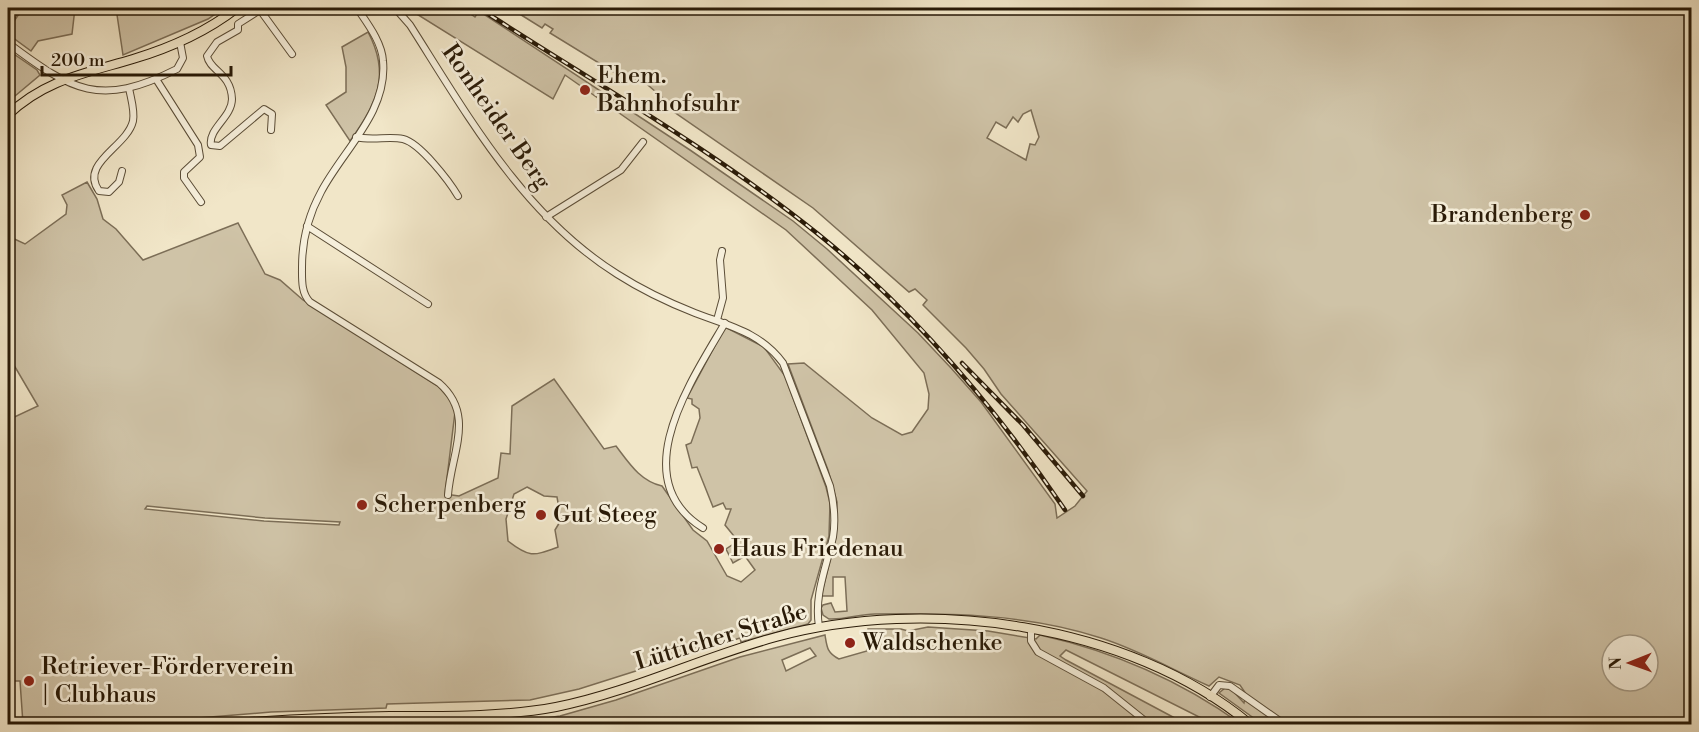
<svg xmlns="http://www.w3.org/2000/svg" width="1699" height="732" font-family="'Libre Bodoni',serif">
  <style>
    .green { fill: #cfc3a7; stroke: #7c6e57; stroke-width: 1.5; fill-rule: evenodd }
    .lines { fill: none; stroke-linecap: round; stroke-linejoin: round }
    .minor-casing { stroke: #5b4d37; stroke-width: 8 }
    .major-casing { stroke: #291a07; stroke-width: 10 }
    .minor { stroke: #f6efdb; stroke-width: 6 }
    .major { stroke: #f1e6c8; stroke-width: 8 }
    .rail-casing { stroke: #291a07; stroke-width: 4.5 }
    .rail { stroke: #f6efdb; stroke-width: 2; stroke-dasharray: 7; stroke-linecap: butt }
    .poi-dot { fill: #8f2418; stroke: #f6efdb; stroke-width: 2 }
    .labels { text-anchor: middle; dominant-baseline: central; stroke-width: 5; stroke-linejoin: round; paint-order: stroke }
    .poi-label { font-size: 24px; fill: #291a07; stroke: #f6efdb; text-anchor: start }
    .street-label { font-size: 24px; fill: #291a07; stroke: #f6efdb }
  </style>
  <rect width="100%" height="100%" fill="#f1e6c8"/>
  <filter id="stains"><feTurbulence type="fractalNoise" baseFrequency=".00333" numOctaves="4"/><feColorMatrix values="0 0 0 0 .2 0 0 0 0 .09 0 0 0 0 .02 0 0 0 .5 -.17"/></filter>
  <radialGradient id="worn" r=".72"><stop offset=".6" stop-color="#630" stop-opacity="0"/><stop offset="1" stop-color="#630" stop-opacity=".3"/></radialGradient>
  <g class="green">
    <polygon points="23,8 75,8 72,34 38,41 31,51 8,34 8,30"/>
    <polygon points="116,8 224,8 208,19 123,55"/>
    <path d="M407,8h59l-1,2 10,7 4,-6 211,139 103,71 34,28 91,84 33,35 30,34 74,102 2,14 18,-12 12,-15 -86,-97 -17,-25 -18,-21 -43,-43 4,-5 -12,-11 -6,3 -96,-84 -149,-103v-6l-22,-19 -6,-1 -3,5 -83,-51 3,-4 -8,-5 -3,4 -32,-20h1181v716h-429l-43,-31 6,-5 7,2 12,13 2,-9 -6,-9 -21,-8 -10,9c-36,-16 -70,-36 -108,-48 -72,-24 -151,-25 -226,-24 -16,0 -30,6 -46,5l-6,-4 -2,-7 2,-3 8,-2 4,9 12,-1 -2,-34h-12v19h-12l15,-59 1,-35 -9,-32 -40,-106 16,-1 68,55 30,17 10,-3 16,-23 1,-15 -5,-21 -52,-63 -86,-80 -221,-155 -12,24zM1031,110l8,27 -4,8 -5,-1 -4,16 -39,-22 9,-16 10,6 7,-11 5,5 5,-8zM1612,645h36v36h-36z"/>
    <path d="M368,32c23,43 9,72 -18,109l-24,-36 20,-13v-25l-4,-20z"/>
    <polygon points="8,50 37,70 40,75 15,96 8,93"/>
    <path d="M87,182l10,17 6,20 13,10 27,31 95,-37 27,51 15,6 23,20 135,86 14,16 3,10 -10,82 14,2 39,-18 3,-25 9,1 2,-48 42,-27 50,70 12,-3c13,17 24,35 46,40l31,44 14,11 20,35 14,6 14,-12 -10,-14 -12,7 -7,-14 12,-8 -13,-16 6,-16h-5l-3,-6 -10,4 -16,-40 -5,1 -6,-23 5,-2 9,-25 -1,-9 -7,-5v-5l-5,-1 38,-71 39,20 21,29 41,111 4,16 -1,33 -18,64v20l-3,4 -67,18 -1,-4 -161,51 -49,11 -143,4 -1,4 -115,4 -146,12h-102l-3,-43h-12v-261l30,-14 -30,-51v-119l17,8 41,-30 1,-9 -5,-10zM527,487l17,9 13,1 4,23 -6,10 3,17c-25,9 -28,11 -50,-6l-2,-22 8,-25zM147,506l118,12 75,4 -1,3 -75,-4 -119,-12z"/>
    <path d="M928,627l60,4 48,8 4,-4c72,16 141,46 201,89h-28l-147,-74 -6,6 6,4 120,64h-715l42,-1 47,-7 56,-16 124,-43 85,-22c2,12 2,18 14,24l28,-8 1,-22h33l7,2zM810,648l6,8 -30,15 -4,-11z"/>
  </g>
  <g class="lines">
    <defs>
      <g id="minor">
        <path d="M357,8c10,15 25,34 26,53 5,51 -40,89 -62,131 -13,24 -19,49 -19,75 0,12 -1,26 8,35l129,81c37,32 12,70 9,112"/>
        <path d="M395,8l15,17c58,91 113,190 207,249 25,16 50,28 78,39 34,13 65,19 88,50l47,123c4,17 6,33 3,51 -7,32 -19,57 -14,90"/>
        <polyline points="8,23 17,8"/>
        <path d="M8,43c64,48 92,65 169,26l6,-11 -3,-16"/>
        <polyline points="156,79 198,145 200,157 184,172 184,178 201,202"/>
        <path d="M271,130l1,-16 -8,-5 -44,37 -9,-1c-3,-16 21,-28 21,-46 -1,-26 -22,-28 -25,-43l10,-14 21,-12v-6l22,-14 32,44"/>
        <path d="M356,137c16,4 32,-1 47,2 17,4 46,42 55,57"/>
        <path d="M122,171l-3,11 -10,10 -10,-1c-20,-28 28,-44 34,-70 2,-10 -2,-22 -4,-33"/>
        <polyline points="546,217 621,170 643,142"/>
        <polyline points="307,226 428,304"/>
        <polyline points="717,320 723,298 720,260 722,251"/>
        <path d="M703,528c-79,-49 -12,-147 22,-205"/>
        <polyline points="1031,628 1031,641 1038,652 1104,688 1149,724"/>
        <polyline points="1210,697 1219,685 1230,686 1284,724"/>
      </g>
      <g id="major">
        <path d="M8,115c36,-35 78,-42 125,-56 37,-11 73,-27 104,-51"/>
        <path d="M219,724c57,-4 114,-7 171,-8 56,0 112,1 166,-9 75,-15 146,-50 220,-70 150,-41 352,-14 474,87"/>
      </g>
    </defs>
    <use href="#minor" class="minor-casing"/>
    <use href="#major" class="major-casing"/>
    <use href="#minor" class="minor"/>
    <use href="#major" class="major"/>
    <defs>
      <g id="rail">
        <path d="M479,8c114,74 233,141 339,226 97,78 177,173 247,276"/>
        <polyline points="962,363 1023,425 1083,496"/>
      </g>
    </defs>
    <use href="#rail" class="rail-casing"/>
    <use href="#rail" class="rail"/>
  </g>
  <g class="poi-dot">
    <circle cx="585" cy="90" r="6"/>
    <circle cx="1585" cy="215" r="6"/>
    <circle cx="362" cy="505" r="6"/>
    <circle cx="541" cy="515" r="6"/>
    <circle cx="719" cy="549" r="6"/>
    <circle cx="850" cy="643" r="6"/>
    <circle cx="29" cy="681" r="6"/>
  </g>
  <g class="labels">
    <g class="poi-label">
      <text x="597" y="76">Ehem.<tspan x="597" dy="28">Bahnhofsuhr</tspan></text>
      <text x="1573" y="215" text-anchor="end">Brandenberg</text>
      <text x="374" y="505">Scherpenberg</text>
      <text x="553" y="515">Gut Steeg</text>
      <text x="731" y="549">Haus Friedenau</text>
      <text x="862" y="643">Waldschenke</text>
      <text x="41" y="667">Retriever-Förderverein<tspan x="41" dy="28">| Clubhaus</tspan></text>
    </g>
    <g class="street-label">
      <text transform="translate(496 117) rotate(55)">Ronheider Berg</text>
      <text transform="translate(721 637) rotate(-17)">Lütticher Straße</text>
    </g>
  </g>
  <rect width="1699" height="732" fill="none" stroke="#f1e6c8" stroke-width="30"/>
  <rect x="9" y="9" width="1681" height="714" fill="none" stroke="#291a07" stroke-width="3"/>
  <rect x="15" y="15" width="1669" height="702" fill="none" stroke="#291a07" stroke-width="1.5"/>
  <g transform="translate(1630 663) rotate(269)"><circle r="28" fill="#f6efdb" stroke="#a49a86" stroke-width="1.5"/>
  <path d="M0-4.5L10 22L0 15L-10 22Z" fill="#8f2418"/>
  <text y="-9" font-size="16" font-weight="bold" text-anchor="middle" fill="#291a07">N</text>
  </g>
  <path d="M42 66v9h189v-9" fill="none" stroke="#291a07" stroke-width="3"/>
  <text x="51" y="66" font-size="18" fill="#291a07" stroke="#f6efdb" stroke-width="4.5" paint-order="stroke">200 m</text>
  <rect width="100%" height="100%" filter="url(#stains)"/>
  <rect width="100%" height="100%" fill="url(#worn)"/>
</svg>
